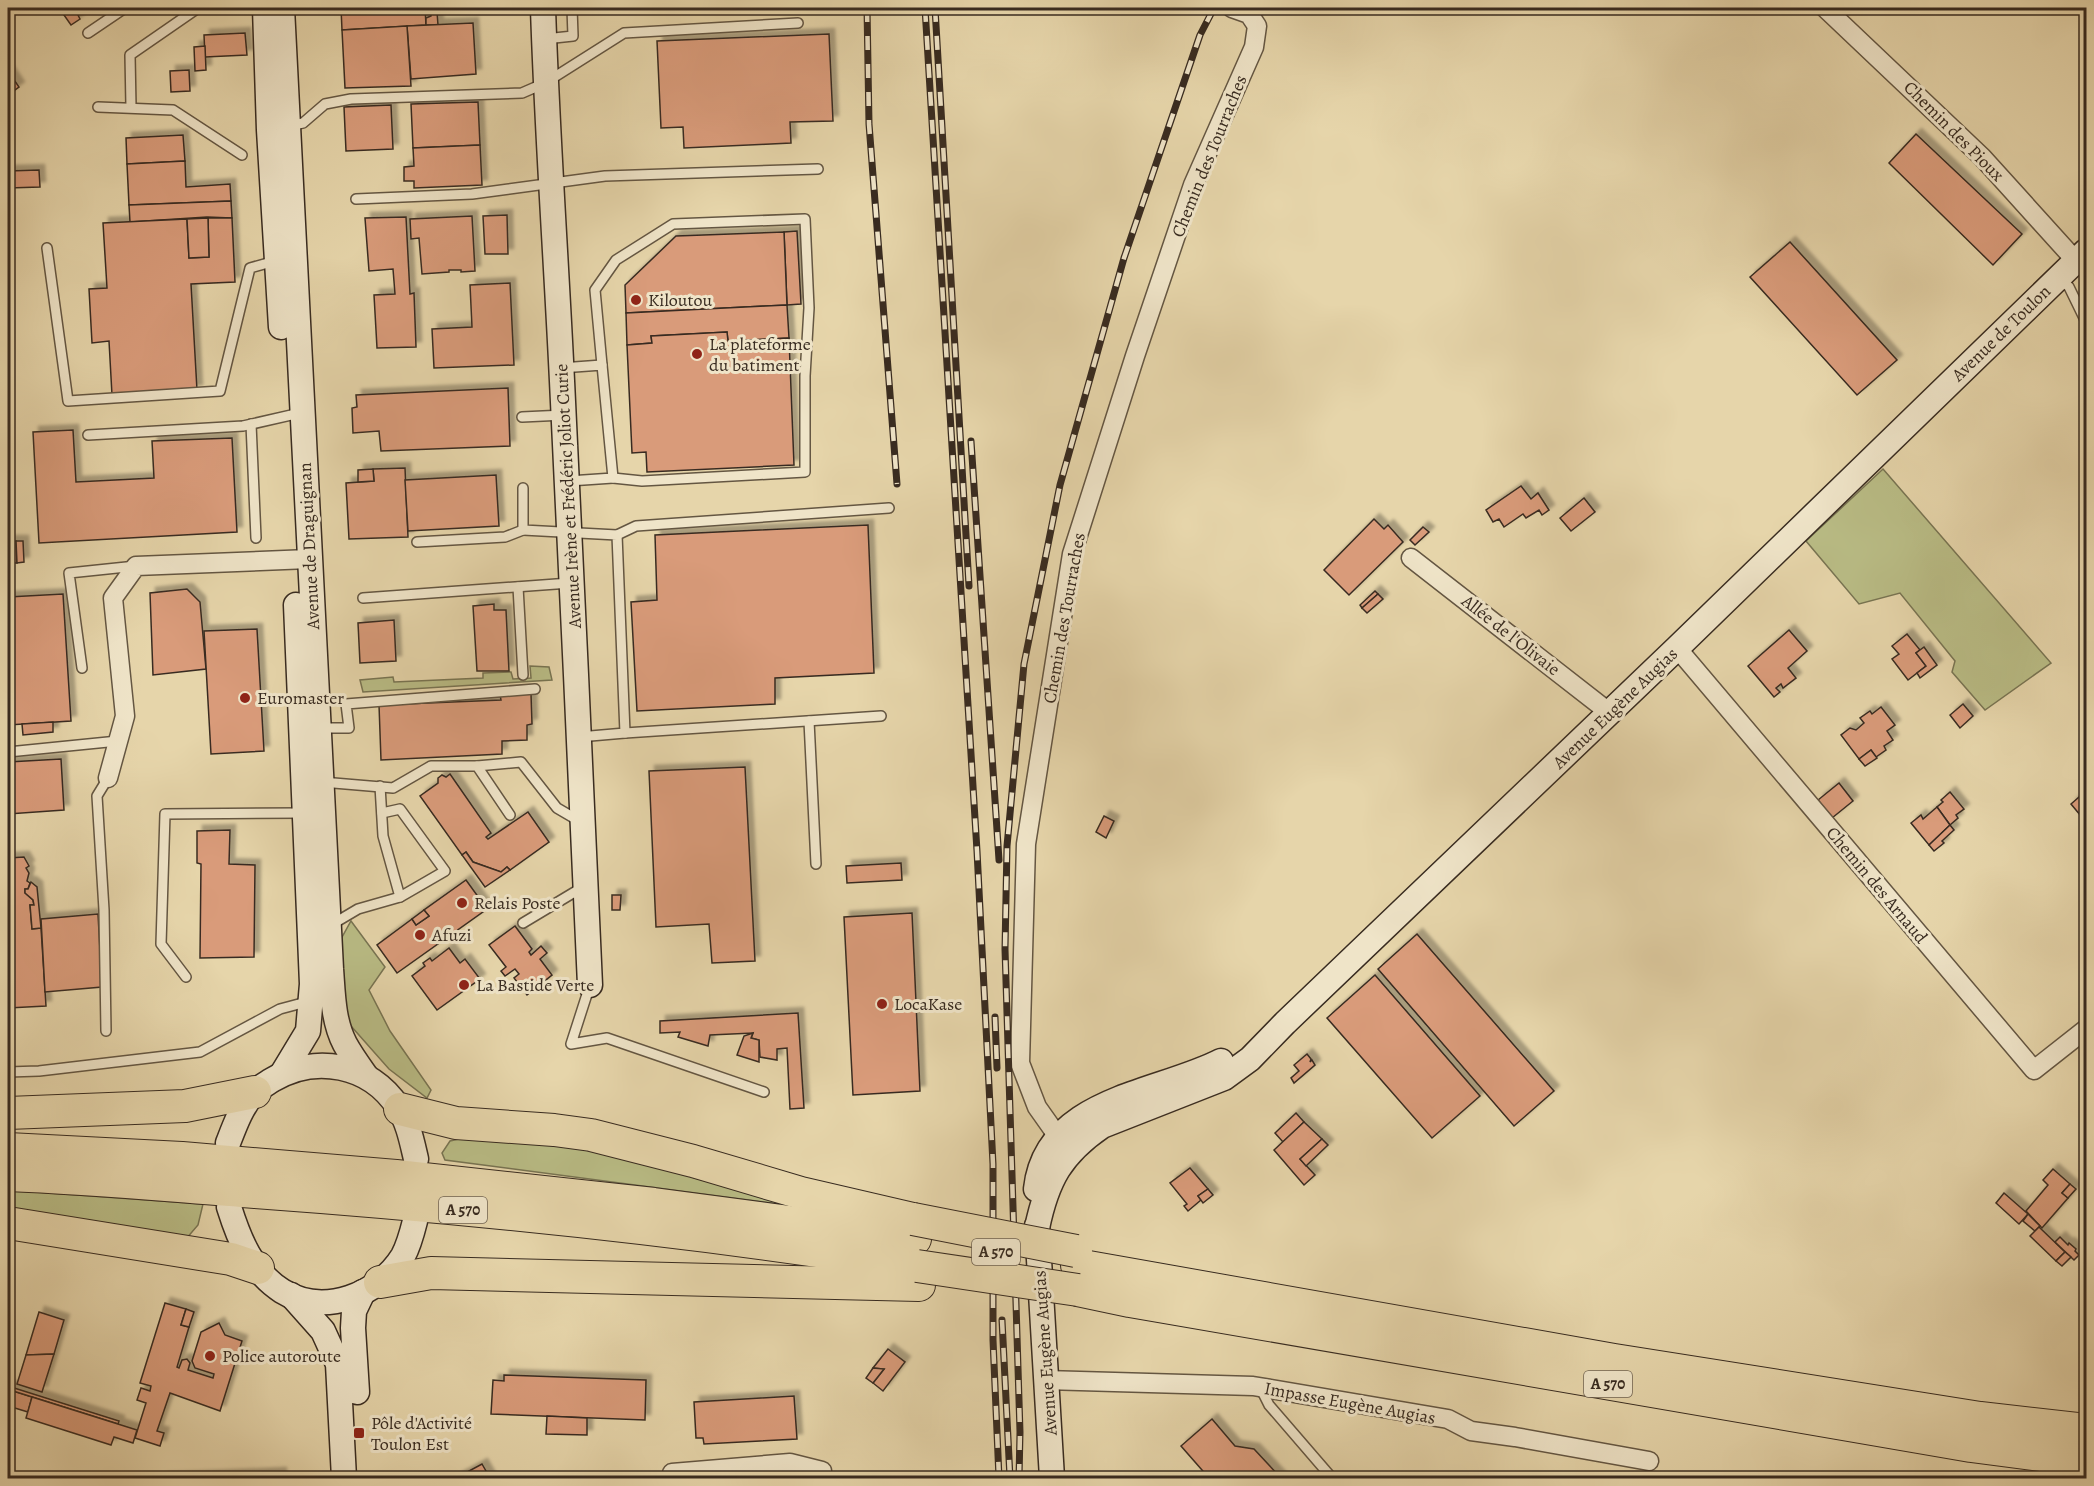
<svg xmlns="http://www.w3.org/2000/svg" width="2094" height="1486" font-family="Alegreya,serif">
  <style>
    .green { fill: #b9bc85; stroke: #787452; stroke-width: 1.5 }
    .building { fill: #d99b7a; stroke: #382b20; stroke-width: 1.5; filter: url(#shadow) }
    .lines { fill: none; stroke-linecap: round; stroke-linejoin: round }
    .lane-casing { stroke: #645642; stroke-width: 12 }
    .street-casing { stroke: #645642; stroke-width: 21 }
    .secondary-casing { stroke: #382b20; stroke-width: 27 }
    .highway-casing { stroke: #382b20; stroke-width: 34 }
    .lane { stroke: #efe4c8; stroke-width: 9 }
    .street { stroke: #efe4c8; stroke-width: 18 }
    .secondary { stroke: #efe4c8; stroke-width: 24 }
    .highway { stroke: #e6d5aa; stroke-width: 32 }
    .rail-casing { stroke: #382b20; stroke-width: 7 }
    .rail { stroke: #efe4c8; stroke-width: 4.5; stroke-dasharray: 14; stroke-linecap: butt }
    .highway-bridge-casing { stroke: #382b20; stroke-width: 34; stroke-linecap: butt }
    .highway-bridge { stroke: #e6d5aa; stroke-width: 32 }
    .poi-dot { fill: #8f2418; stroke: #efe4c8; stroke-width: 2 }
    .labels { text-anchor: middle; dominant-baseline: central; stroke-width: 6; stroke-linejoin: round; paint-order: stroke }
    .shield { fill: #efe4c8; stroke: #6f6252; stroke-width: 1.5 }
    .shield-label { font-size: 16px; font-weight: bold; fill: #382b20 }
    .street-label { font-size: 18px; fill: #382b20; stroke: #efe4c8 }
    .poi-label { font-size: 18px; fill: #382b20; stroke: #efe4c8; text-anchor: start }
  </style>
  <defs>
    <filter id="shadow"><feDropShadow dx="5.5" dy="-5.5" stdDeviation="1.5" flood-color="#0004"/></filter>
  </defs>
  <rect width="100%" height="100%" fill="#e6d5aa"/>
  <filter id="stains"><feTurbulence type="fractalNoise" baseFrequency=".00333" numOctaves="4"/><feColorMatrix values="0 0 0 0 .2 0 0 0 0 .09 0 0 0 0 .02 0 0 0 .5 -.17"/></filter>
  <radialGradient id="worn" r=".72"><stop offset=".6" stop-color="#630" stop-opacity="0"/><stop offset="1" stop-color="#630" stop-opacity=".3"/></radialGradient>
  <g class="green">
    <polygon points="1883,469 2051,663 1985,710 1952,672 1955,661 1900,593 1859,604 1806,541"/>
    <polygon points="530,666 549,667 552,680 363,692 360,680 393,677 394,682 483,678 483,673 511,672 513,679 531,678"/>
    <polygon points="351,921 385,967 369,990 390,1031 431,1090 427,1098 389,1069 351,1026 344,1012 341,939"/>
    <polygon points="468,1137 570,1143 795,1206 445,1160 442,1153 450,1141"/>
    <polygon points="8,1191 20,1191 203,1204 198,1225 186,1239 8,1211"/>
  </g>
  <g class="building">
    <polygon points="59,8 90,8 78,15 80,19 71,25"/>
    <polygon points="341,8 425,8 426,25 342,30"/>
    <polygon points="583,8 626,8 618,13 583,14"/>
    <polygon points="437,12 438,25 426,25 426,18 431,16 431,13"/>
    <polygon points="473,23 476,74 411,79 407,26"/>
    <polygon points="407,26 411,86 345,88 342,30"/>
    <polygon points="245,33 247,55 205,57 204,35"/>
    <polygon points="829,34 833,121 790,122 791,143 684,148 683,127 661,128 657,41"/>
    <polygon points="205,46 206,70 195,71 194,47"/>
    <polygon points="189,70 190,91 171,92 170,71"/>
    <polygon points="8,71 19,87 8,95"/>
    <polygon points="478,102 480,145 413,148 411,104"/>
    <polygon points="391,105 393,149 346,151 344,107"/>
    <polygon points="1916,134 2022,234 1993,265 1889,163"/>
    <polygon points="183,135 185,161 127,164 126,138"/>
    <polygon points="480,145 482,185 414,188 414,181 404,181 404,167 414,166 413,148"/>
    <polygon points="185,161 186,187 230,184 231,201 129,205 127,164"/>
    <polygon points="39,170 40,187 8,188 8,171"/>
    <polygon points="231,201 232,218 207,217 130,222 129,205"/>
    <polygon points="507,215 508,254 485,254 483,216"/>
    <polygon points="472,216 475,271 461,272 461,270 449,270 449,272 422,274 419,238 411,239 410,219"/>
    <polygon points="406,217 410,294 414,293 416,347 377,348 374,295 395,294 393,269 369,271 365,218"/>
    <polygon points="208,218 232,218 235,282 191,284 197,390 112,395 109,341 92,343 89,289 107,288 103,223 187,219 189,258 209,257"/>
    <polygon points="208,218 209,257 189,258 187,219"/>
    <polygon points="797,231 801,304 787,305 784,232"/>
    <polygon points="784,232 787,305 626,313 625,285 676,236"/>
    <polygon points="1790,242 1897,360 1857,395 1750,277"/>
    <polygon points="510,283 514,365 434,368 432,329 472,327 470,285"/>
    <polygon points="787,305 789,338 728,341 727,332 651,336 652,343 627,345 626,313"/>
    <polygon points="727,332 728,341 789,338 794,465 647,472 646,452 632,453 627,345 652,343 651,336"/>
    <polygon points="508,388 510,446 381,451 379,431 353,433 352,408 357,407 356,395"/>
    <polygon points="73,430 76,482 154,478 152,441 232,438 237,532 39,543 33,432"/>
    <polygon points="405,468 408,537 349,539 346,483 374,481 373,469"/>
    <polygon points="373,469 374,481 358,482 358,470"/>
    <polygon points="496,475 499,526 408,531 405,480"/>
    <polygon points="1521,486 1531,499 1538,493 1549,510 1542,515 1539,510 1526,518 1523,514 1504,527 1499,519 1493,522 1486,510"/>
    <polygon points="1584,498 1595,512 1571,531 1560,518"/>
    <polygon points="1374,519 1384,529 1388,525 1403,542 1349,595 1324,570"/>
    <polygon points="868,525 874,673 775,678 775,704 637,711 631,602 657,600 655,535"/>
    <polygon points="1423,527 1429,532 1415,545 1410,540"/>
    <polygon points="8,541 16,541 17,563 8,563"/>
    <polygon points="16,541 23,541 24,562 17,563"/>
    <polygon points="187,589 200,602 206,669 153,675 150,593"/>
    <polygon points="1375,591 1378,594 1362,608 1360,605"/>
    <polygon points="63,594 71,721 8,725 8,597"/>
    <polygon points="1378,594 1383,599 1367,613 1362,608"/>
    <polygon points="494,604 494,610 506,610 509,671 477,671 473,606"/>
    <polygon points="394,620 396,661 360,663 358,623"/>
    <polygon points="257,629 264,751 211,754 204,631"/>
    <polygon points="1789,630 1807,651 1788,668 1796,678 1783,688 1781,684 1776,688 1780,692 1774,697 1748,666"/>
    <polygon points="1907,634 1920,650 1916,653 1926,666 1908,680 1892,659 1899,654 1892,646"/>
    <polygon points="1924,647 1937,665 1920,678 1917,673 1926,666 1916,653"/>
    <polygon points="531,694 532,724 527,725 527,740 502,741 502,754 381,760 379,705 501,700 500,695"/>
    <polygon points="1963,704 1973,716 1960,728 1950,715"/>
    <polygon points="1881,707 1895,725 1887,731 1893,740 1884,746 1886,750 1876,757 1871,750 1859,759 1841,735 1850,728 1856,730 1864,723 1860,718 1870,711 1872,714"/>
    <polygon points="53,722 53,732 23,735 22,724"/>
    <polygon points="1871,750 1877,758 1865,766 1859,759"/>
    <polygon points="61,759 64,810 8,814 8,762"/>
    <polygon points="745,767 755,961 712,963 709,924 656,927 649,771"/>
    <polygon points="450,774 491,833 486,837 488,839 528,812 549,842 510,870 507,867 501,872 473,862 466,852 462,855 420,796 438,783 438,778 442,775 446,777"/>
    <polygon points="1839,783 1853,801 1832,818 1818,800"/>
    <polygon points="2086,791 2086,805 2084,807 2086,810 2086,820 2085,821 2071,804"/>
    <polygon points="1950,792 1964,809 1956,815 1958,818 1950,825 1937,807 1943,802 1941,800"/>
    <polygon points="1937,807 1950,825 1929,845 1911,823 1921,815 1923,819"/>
    <polygon points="1104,816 1114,821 1106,838 1096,832"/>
    <polygon points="1950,825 1954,830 1942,841 1944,843 1934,851 1929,845"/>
    <polygon points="230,830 229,864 255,865 254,957 200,958 201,864 197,863 197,831"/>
    <polygon points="466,852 473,862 501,872 507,867 510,870 485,887 462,855"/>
    <polygon points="24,857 29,866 26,868 29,873 27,881 30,883 28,889 25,889 25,893 33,900 34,905 30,905 32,929 41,928 46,1006 8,1008 8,905 13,905 12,885 8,885 8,858"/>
    <polygon points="901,863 902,880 847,883 846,866"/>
    <polygon points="466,880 487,909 397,973 377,945 412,919 416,925 429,916 424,910"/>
    <polygon points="31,882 37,887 41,928 32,929 30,905 34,905 33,900 25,893 25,889 28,889"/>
    <polygon points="612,895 621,895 620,910 612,910"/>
    <polygon points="424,910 429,916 416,925 412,919"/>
    <polygon points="912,913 920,1091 853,1095 844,917"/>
    <polygon points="98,914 102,987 45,992 41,919"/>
    <polygon points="515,926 532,949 529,952 531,955 541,946 547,953 540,959 552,975 527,995 514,978 519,974 515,969 505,976 501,971 506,967 489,945"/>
    <polygon points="1417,934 1554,1091 1514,1126 1378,969"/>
    <polygon points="449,948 460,963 465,959 480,979 437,1010 412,976 425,966 423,963 430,958 432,961"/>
    <polygon points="1375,975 1480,1096 1432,1138 1327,1018"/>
    <polygon points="798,1013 804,1108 790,1109 787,1048 777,1049 777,1060 760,1057 759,1040 751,1038 753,1033 710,1035 708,1046 678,1037 680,1032 660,1033 660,1021"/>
    <polygon points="753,1033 751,1038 759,1040 759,1062 737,1055 744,1036"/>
    <polygon points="1307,1054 1311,1059 1310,1062 1312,1060 1315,1065 1294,1083 1291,1078 1299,1071 1294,1065"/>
    <polygon points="1296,1113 1304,1122 1283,1142 1275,1133"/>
    <polygon points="1304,1122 1322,1139 1300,1159 1315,1175 1304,1185 1274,1150"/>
    <polygon points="1322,1139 1328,1145 1306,1166 1300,1159"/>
    <polygon points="1190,1168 1208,1189 1198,1196 1201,1200 1188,1211 1184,1206 1187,1204 1170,1183"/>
    <polygon points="2053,1169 2070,1184 2062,1193 2068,1198 2042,1228 2026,1211 2048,1185 2043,1180"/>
    <polygon points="2070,1184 2076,1189 2068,1198 2062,1193"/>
    <polygon points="1208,1189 1213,1195 1203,1203 1198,1196"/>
    <polygon points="2004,1193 2028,1214 2019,1224 1996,1203"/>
    <polygon points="2028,1214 2040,1226 2035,1231 2023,1221"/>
    <polygon points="2039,1227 2065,1252 2056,1261 2030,1236"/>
    <polygon points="2060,1237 2068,1245 2069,1243 2076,1249 2075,1251 2079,1255 2074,1260 2055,1242"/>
    <polygon points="2065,1252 2071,1257 2062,1266 2056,1261"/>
    <polygon points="165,1303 186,1309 181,1325 189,1327 177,1367 179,1368 182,1360 187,1359 190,1363 188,1370 213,1378 214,1374 195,1368 192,1361 201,1332 219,1323 225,1335 242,1341 220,1411 170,1393 157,1431 164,1433 160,1446 135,1438 146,1403 137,1400 141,1388 150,1391 151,1386 140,1383"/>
    <polygon points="186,1309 194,1312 189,1327 181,1325"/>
    <polygon points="39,1312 64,1320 54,1354 26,1355"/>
    <polygon points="888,1349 905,1362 883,1391 873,1383 884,1369 873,1368"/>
    <polygon points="54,1354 42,1392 17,1384 26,1355"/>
    <polygon points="873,1368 884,1369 873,1383 866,1378"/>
    <polygon points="504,1375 646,1380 645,1420 491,1414 493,1380 504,1381"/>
    <polygon points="8,1385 11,1387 10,1390 32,1397 28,1412 8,1406"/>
    <polygon points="11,1387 119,1421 118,1424 10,1390"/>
    <polygon points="794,1396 797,1439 704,1444 703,1438 696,1438 694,1402"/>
    <polygon points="32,1397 137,1430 133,1443 114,1437 111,1445 26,1418"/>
    <polygon points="547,1416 587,1418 587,1435 546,1434"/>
    <polygon points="1212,1419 1235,1446 1254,1449 1281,1478 1209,1478 1181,1446"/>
    <polygon points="482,1464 490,1478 456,1478"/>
    <polygon points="281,1473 281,1478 162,1478"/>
  </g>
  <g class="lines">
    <defs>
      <g id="lane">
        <polyline points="88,33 125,8"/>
        <polyline points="545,39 573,36 572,8"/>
        <polyline points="98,107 173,110 242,155"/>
        <polyline points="131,107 130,55 198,8"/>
        <polyline points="289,126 303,123 325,104 351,99 522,93 545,83 624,33 798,23"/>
        <polyline points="356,199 472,194 605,176 818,169"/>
        <polyline points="47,248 68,401 220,391 250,268 275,261"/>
        <polyline points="2061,279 2069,287 2086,322"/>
        <polyline points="602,365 595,290 616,260 673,224 805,219 809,308 805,376 805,472 642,481 613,478"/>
        <polyline points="561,368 602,365 613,478 569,481"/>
        <polyline points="522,417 564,415"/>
        <polyline points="251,424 256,538"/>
        <polyline points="88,435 243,426 300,413"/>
        <polyline points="523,488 523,530 617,535 625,733 579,737"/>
        <polyline points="617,535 636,526 889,508"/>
        <polyline points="417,542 505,537 523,530"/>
        <polyline points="518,587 523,675"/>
        <polyline points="363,598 570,583"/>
        <polyline points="82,668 69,573 136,566"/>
        <polyline points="809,721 816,864"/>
        <polyline points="318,728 349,728 346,704 535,689"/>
        <polyline points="625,733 881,716"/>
        <polyline points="8,752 118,741"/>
        <polyline points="477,766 521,762 557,808 581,822"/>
        <polyline points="322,782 393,788 431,766 477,766 510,815"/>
        <polyline points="382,813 400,809 445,871 400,897"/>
        <polyline points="523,923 583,887"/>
        <polyline points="331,925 358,909 400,897 383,836 380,786"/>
        <polyline points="186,977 161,944 165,814 303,813"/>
        <polyline points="590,985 571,1044 607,1038 764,1092"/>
        <polyline points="106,1031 104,910 97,796 108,778"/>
        <polyline points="8,1072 39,1071 200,1052 280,1009 310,1001"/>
        <polyline points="1260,1387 1269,1405 1332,1478"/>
      </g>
      <g id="street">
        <polyline points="1825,8 1982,157 2076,261"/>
        <polyline points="1411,558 1610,713"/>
        <polyline points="1677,648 2034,1070 2086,1029"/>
        <polyline points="108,778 125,716 113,598 136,566 309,559"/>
        <polyline points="1066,1148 1037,1107 1020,1063 1026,844 1072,554 1135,356 1193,185 1254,47 1257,26 1249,14 1232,8"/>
        <polyline points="1045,1380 1253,1386 1448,1419 1471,1431 1515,1437 1649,1461"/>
        <polyline points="672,1478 672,1473 790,1463 822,1471 819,1478"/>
      </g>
      <g id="secondary">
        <polyline points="265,8 269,130 281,327"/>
        <path d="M282,8l49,961c2,26 2,52 14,75 6,11 14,22 21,32"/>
        <path d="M543,8c4,124 13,248 19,373 10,201 19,403 28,604"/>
        <polyline points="282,1074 308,1031 312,984 296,605"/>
        <path d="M228,1143c7,-18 13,-35 25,-49 5,-6 13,-10 19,-14 43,-26 98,-16 126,27 10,14 14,35 18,52"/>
        <path d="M1036,1189c10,-91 121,-95 185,-128"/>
        <path d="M229,1207c10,32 23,65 53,84 42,26 97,4 121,-35 6,-11 9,-23 12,-35"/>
        <polyline points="1037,1226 1052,1478"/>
        <path d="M1037,1228c10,-48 24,-74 65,-102l122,-48 26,-19 35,-36 392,-375 409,-397"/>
        <polyline points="291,1295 323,1331 338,1364 344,1478"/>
        <polyline points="357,1392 353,1328 354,1311 363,1292"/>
      </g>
      <g id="highway">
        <polyline points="400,1109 456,1123 554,1130 591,1135 693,1161 801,1193 913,1219"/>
        <polyline points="8,1113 185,1106 255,1092"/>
        <polyline points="8,1149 182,1158 396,1176 654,1204 915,1239"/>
        <path d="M8,1175c82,3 165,11 247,17 221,16 443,39 662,74"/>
        <polyline points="8,1223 231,1259 258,1268"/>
        <polyline points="1077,1265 1614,1360 1980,1418 2086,1430"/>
        <polyline points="380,1282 431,1273 919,1285"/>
        <polyline points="1078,1290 1130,1301 1971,1446 2086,1461"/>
      </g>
    </defs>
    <use href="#lane" class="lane-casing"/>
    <use href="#street" class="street-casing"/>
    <use href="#secondary" class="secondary-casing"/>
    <use href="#highway" class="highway-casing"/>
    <use href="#lane" class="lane"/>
    <use href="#street" class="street"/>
    <use href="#secondary" class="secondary"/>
    <use href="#highway" class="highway"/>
    <defs>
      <g id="rail">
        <polyline points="867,8 869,124 897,484"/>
        <polyline points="925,8 977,851 993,1164 993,1340 999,1478"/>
        <polyline points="935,8 969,586"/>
        <polyline points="971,441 999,860"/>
        <polyline points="995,1017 997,1068"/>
        <polyline points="1002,1320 1010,1478"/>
        <polyline points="1019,1478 1020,1432 1005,949 1007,846 1024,664 1060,485 1124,258 1200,35 1214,8"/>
      </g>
    </defs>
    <use href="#rail" class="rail-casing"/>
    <use href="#rail" class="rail"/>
    <defs>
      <g id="highway-bridge">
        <polyline points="913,1219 1076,1251"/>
        <polyline points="917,1266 1078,1290"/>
      </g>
    </defs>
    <use href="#highway-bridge" class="highway-bridge-casing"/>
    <use href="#highway-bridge" class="highway-bridge"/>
  </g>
  <g class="poi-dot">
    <circle cx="636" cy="300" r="6"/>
    <circle cx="697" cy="354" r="6"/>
    <circle cx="245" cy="698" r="6"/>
    <circle cx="462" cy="903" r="6"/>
    <circle cx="420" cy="935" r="6"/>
    <circle cx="464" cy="985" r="6"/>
    <circle cx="882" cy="1004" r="6"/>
    <circle cx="210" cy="1356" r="6"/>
    <rect x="353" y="1427" width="12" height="12" rx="3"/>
  </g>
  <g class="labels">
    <g class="shield">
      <rect x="439" y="1197" width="48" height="26" rx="4.5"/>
      <rect x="972" y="1239" width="48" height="26" rx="4.5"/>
      <rect x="1584" y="1371" width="48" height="26" rx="4.5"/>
    </g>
    <g class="shield-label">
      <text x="463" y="1210">A 570</text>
      <text x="996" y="1252">A 570</text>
      <text x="1608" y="1384">A 570</text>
    </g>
    <g class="street-label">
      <text transform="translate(1954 131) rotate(45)">Chemin des Pioux</text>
      <text transform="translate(1209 156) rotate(-68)">Chemin des Tourraches</text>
      <text transform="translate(2001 333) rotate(-44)">Avenue de Toulon</text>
      <text transform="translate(568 496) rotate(-93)">Avenue Irène et Frédéric Joliot Curie</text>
      <text transform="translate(309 546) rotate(-93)">Avenue de Draguignan</text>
      <text transform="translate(1064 618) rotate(-80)">Chemin des Tourraches</text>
      <text transform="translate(1511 635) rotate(38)">Allée de l'Olivaie</text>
      <text transform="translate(1615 708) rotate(-44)">Avenue Eugène Augias</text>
      <text transform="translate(1877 885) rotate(50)">Chemin des Arnaud</text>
      <text transform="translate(1045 1353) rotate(-94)">Avenue Eugène Augias</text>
      <text transform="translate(1350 1403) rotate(10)">Impasse Eugène Augias</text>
    </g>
    <g class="poi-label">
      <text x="648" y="300">Kiloutou</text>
      <text x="709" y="344">La plateforme<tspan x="709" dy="21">du batiment</tspan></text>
      <text x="257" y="698">Euromaster</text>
      <text x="474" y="903">Relais Poste</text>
      <text x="432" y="935">Afuzi</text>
      <text x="476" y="985">La Bastide Verte</text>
      <text x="894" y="1004">LocaKase</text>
      <text x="222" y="1356">Police autoroute</text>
      <text x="371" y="1423">Pôle d'Activité<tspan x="371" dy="21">Toulon Est</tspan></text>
    </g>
  </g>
  <rect width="2094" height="1486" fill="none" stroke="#e6d5aa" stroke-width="30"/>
  <rect x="9" y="9" width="2076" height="1468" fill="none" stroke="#382b20" stroke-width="3"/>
  <rect x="15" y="15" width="2064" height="1456" fill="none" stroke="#382b20" stroke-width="1.5"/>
  <rect width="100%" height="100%" filter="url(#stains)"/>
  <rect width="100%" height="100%" fill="url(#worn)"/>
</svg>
